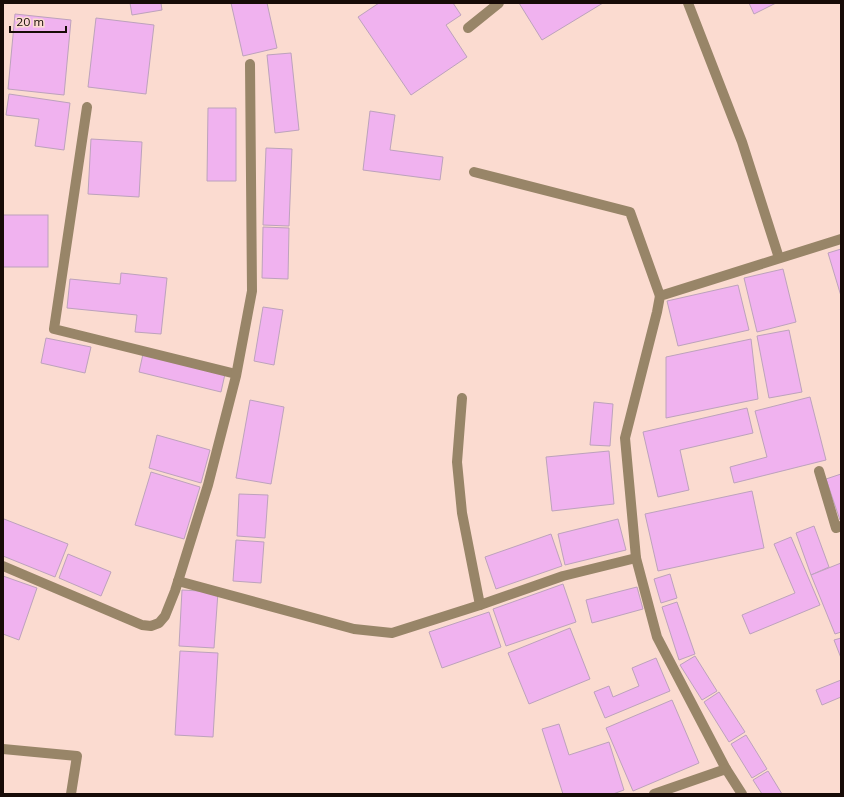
<svg xmlns="http://www.w3.org/2000/svg" width="844" height="797" font-family="Mulish,sans-serif">
  <style>
    .building { fill: #f0b2ef; stroke: #bda2bc }
    .lines { fill: none; stroke-linecap: round; stroke-linejoin: round }
    .minor { stroke: #988568; stroke-width: 10 }
  </style>
  <rect width="100%" height="100%" fill="#fbdbd0"/>
  <g class="building">
    <polygon points="130,3 161,3 162,10 132,15"/>
    <polygon points="231,3 267,3 277,48 243,56"/>
    <polygon points="379,3 453,3 461,15 446,25 467,57 411,95 358,17"/>
    <polygon points="519,3 603,3 542,40"/>
    <polygon points="749,3 776,3 754,14"/>
    <polygon points="15,14 71,20 64,95 8,89"/>
    <polygon points="96,18 154,25 146,94 88,87"/>
    <polygon points="291,53 299,130 275,133 267,55"/>
    <polygon points="9,94 70,103 64,150 35,146 39,119 6,115"/>
    <polygon points="208,108 236,108 236,181 207,181"/>
    <polygon points="370,111 395,115 390,150 443,157 440,180 363,170"/>
    <polygon points="91,139 142,142 139,197 88,194"/>
    <polygon points="266,148 292,149 289,226 263,225"/>
    <rect x="3" y="215" width="45" height="52"/>
    <polygon points="263,227 289,228 288,279 262,278"/>
    <polygon points="841,249 841,296 828,253"/>
    <polygon points="783,269 796,322 757,332 744,278"/>
    <polygon points="121,273 167,278 161,334 135,332 137,315 67,308 70,279 120,284"/>
    <polygon points="738,285 749,330 678,346 667,301"/>
    <polygon points="263,307 283,310 274,365 254,361"/>
    <polygon points="789,330 802,392 769,398 757,336"/>
    <polygon points="46,338 91,347 85,373 41,363"/>
    <polygon points="751,339 758,399 666,418 666,357"/>
    <polygon points="143,354 225,374 221,392 139,372"/>
    <polygon points="810,397 826,460 734,483 730,467 767,457 755,411"/>
    <polygon points="250,400 284,407 271,484 236,478"/>
    <polygon points="594,402 613,404 610,446 590,445"/>
    <polygon points="747,408 753,433 680,450 689,490 658,497 643,432"/>
    <polygon points="157,435 210,450 201,483 149,468"/>
    <polygon points="609,451 614,504 552,511 546,457"/>
    <polygon points="151,472 200,487 184,539 135,525"/>
    <polygon points="841,474 841,520 840,520 826,479"/>
    <polygon points="752,491 764,548 658,571 645,514"/>
    <polygon points="239,494 268,495 265,538 237,536"/>
    <polygon points="4,519 68,544 55,577 3,556 3,522"/>
    <polygon points="618,519 626,550 565,565 558,534"/>
    <polygon points="814,526 829,567 811,575 796,533"/>
    <polygon points="551,534 562,566 496,589 485,557"/>
    <polygon points="791,537 820,605 750,634 742,615 795,593 774,544"/>
    <polygon points="236,540 264,542 261,583 233,581"/>
    <polygon points="68,554 111,572 101,596 59,578"/>
    <polygon points="841,563 841,632 835,634 811,575"/>
    <polygon points="670,574 677,598 661,603 654,579"/>
    <polygon points="3,576 37,588 19,640 3,634"/>
    <polygon points="563,584 576,622 506,646 493,609"/>
    <polygon points="637,587 643,609 592,623 586,600"/>
    <polygon points="182,590 218,592 214,648 179,646"/>
    <polygon points="677,602 695,654 679,660 662,607"/>
    <polygon points="489,612 501,647 442,668 429,632"/>
    <polygon points="570,628 590,679 529,704 508,653"/>
    <polygon points="841,638 841,658 834,640"/>
    <polygon points="180,651 218,653 213,737 175,735"/>
    <polygon points="695,656 717,691 702,700 680,665"/>
    <polygon points="656,658 670,691 605,718 594,692 609,686 613,697 639,686 632,668"/>
    <polygon points="841,680 841,697 822,705 816,690"/>
    <polygon points="719,692 745,732 729,742 704,702"/>
    <polygon points="672,700 699,763 633,791 606,728"/>
    <polygon points="559,724 569,755 609,742 624,790 613,794 563,794 542,729"/>
    <polygon points="746,735 767,769 752,778 731,744"/>
    <polygon points="768,771 782,794 762,794 753,780"/>
  </g>
  <g class="lines">
    <g class="minor">
      <polyline points="688,3 742,142 779,258"/>
      <polyline points="468,28 499,3"/>
      <polyline points="87,107 54,329 236,374"/>
      <polyline points="474,172 630,212 660,296"/>
      <polyline points="462,398 457,462 462,513 480,605 563,576 636,558"/>
      <polyline points="819,471 836,528 841,526"/>
      <polyline points="3,566 142,625 151,626 159,623 165,616 175,591 208,485 236,376 252,291 250,64"/>
      <polyline points="178,581 354,629 392,633 480,605"/>
      <polyline points="3,749 77,756 71,794"/>
      <polyline points="726,769 657,637 636,558 625,438 657,312 660,296 841,239"/>
      <polyline points="654,794 726,769 742,794"/>
    </g>
  </g>
  <rect width="844" height="797" fill="none" stroke="#170b07" stroke-width="8"/>
  <path d="M10 26v6h56v-6" fill="none" stroke="#170b07" stroke-width="2"/>
  <text x="16" y="26" font-size="12" fill="#170b07" stroke="#fbdbd0" stroke-width="3" paint-order="stroke">20 m</text>
</svg>
